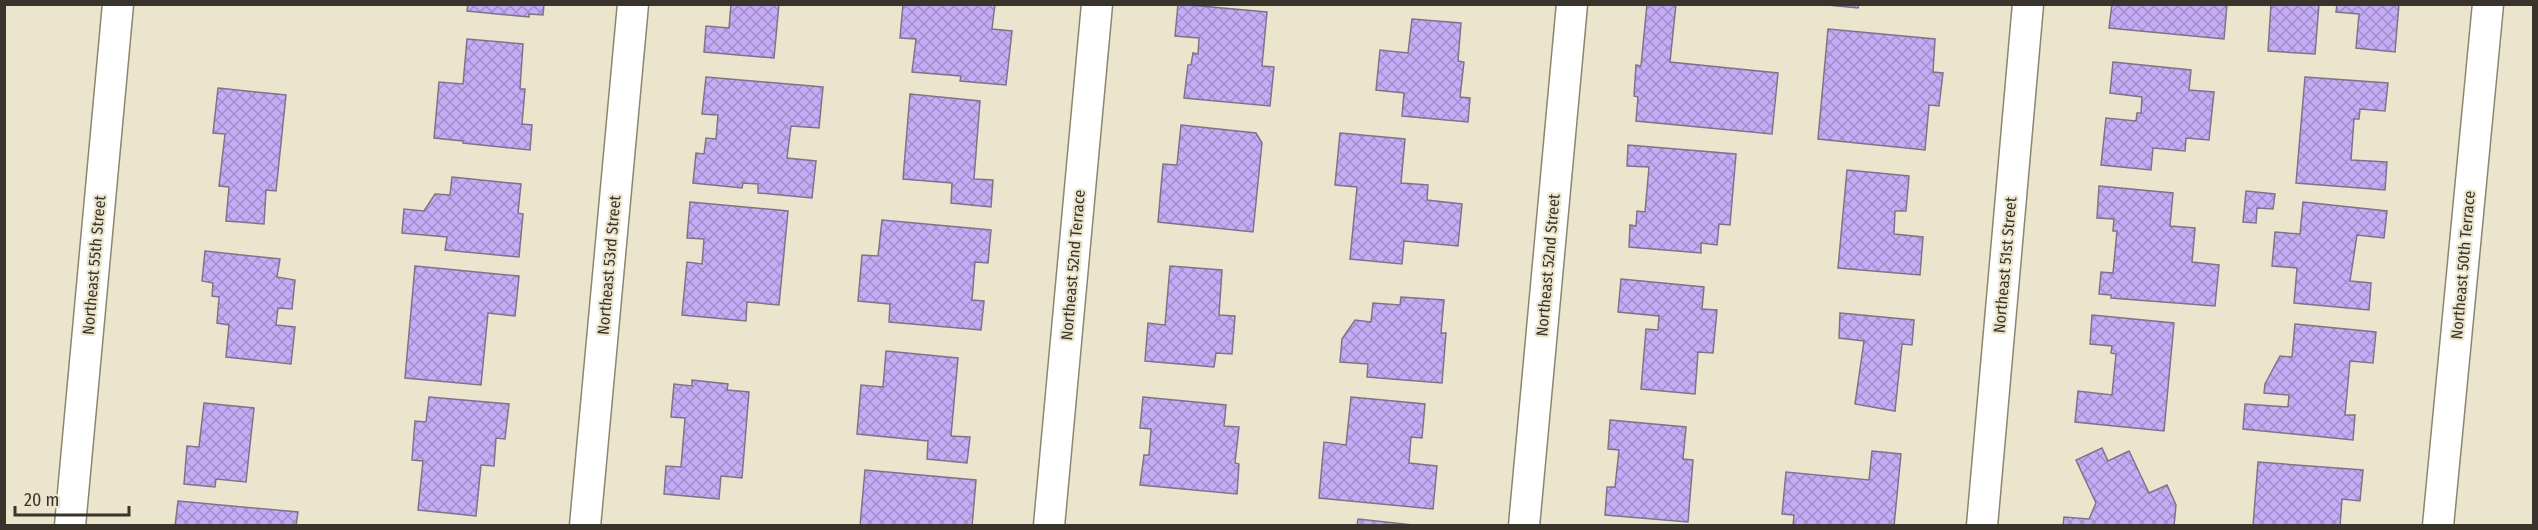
<svg xmlns="http://www.w3.org/2000/svg" width="2538" height="530" font-family="'Fira Sans Condensed',sans-serif">
  <style>
    .building { fill: url(#building-cross-hatch); stroke: #7b758a; stroke-width: 1.5 }
    .lines { fill: none; stroke-linecap: round; stroke-linejoin: round }
    .minor-casing { stroke: #8c8570; stroke-width: 33 }
    .minor { stroke: #fff; stroke-width: 30 }
    .labels { text-anchor: middle; dominant-baseline: central; stroke-width: 4.5; stroke-linejoin: round; paint-order: stroke }
    .street-label { font-size: 16px; fill: #38342b; stroke: #ece5cd }
  </style>
  <defs>
    <pattern id="building-cross-hatch" width="8" height="8" patternUnits="userSpaceOnUse" patternTransform="scale(1.5)"><rect width="8" height="8" fill="#c5acf6"/><path d="M0 0l8 8M0 8l8-8" fill="none" stroke="#a18dc7"/></pattern>
  </defs>
  <rect width="100%" height="100%" fill="#ece5cd"/>
  <g class="building">
    <polygon points="468,4 544,4 543,15 529,14 529,17 467,11"/>
    <polygon points="731,4 779,4 774,58 704,52 706,26 729,28"/>
    <polygon points="903,4 995,4 992,29 1012,31 1006,85 960,81 961,76 912,72 916,39 900,38"/>
    <polygon points="1178,4 1267,12 1262,66 1274,67 1270,106 1184,98 1188,65 1191,65 1193,53 1198,54 1199,38 1175,36"/>
    <polygon points="1647,4 1676,4 1670,62 1778,73 1772,134 1636,121 1638,97 1634,96 1636,65 1641,66"/>
    <polygon points="1817,4 1859,4 1858,8"/>
    <polygon points="2112,4 2227,4 2224,39 2109,28"/>
    <polygon points="2271,4 2319,4 2315,54 2268,51"/>
    <polygon points="2337,4 2399,4 2395,52 2356,48 2359,14 2336,12"/>
    <polygon points="1412,19 1461,23 1458,61 1464,62 1460,97 1470,98 1468,122 1402,116 1404,93 1376,90 1380,50 1408,53"/>
    <polygon points="1828,29 1935,39 1933,72 1943,73 1939,106 1929,105 1925,150 1818,139"/>
    <polygon points="467,39 523,44 520,89 525,89 522,124 532,125 530,150 463,143 463,141 434,138 439,82 463,84"/>
    <polygon points="2113,62 2191,70 2189,90 2214,92 2209,140 2186,138 2185,151 2153,148 2151,170 2101,165 2106,118 2136,121 2137,113 2141,113 2142,97 2110,93"/>
    <polygon points="706,77 823,87 819,128 791,126 787,158 816,161 812,198 758,193 758,184 743,183 742,188 693,183 696,153 704,154 706,138 716,139 718,115 702,114"/>
    <polygon points="2305,77 2388,83 2385,111 2360,109 2359,119 2354,119 2351,160 2387,162 2385,190 2296,183"/>
    <polygon points="218,88 286,95 276,191 266,190 264,224 226,221 229,187 219,186 225,134 213,133"/>
    <polygon points="910,94 980,101 974,179 993,180 991,207 951,203 952,183 903,179"/>
    <polygon points="1181,125 1256,133 1262,143 1253,232 1158,222 1163,164 1177,165"/>
    <polygon points="1340,133 1405,139 1401,183 1428,185 1427,200 1462,204 1458,246 1404,241 1402,264 1350,259 1357,187 1335,185"/>
    <polygon points="1628,145 1736,154 1730,225 1719,224 1717,245 1701,243 1701,253 1629,247 1630,225 1636,226 1637,211 1645,212 1649,167 1627,166"/>
    <polygon points="1847,170 1909,176 1906,211 1895,211 1894,234 1923,237 1920,275 1838,268"/>
    <polygon points="452,177 521,184 518,213 523,214 519,257 445,250 447,237 402,233 404,209 424,211 435,194 450,195"/>
    <polygon points="2099,186 2173,193 2170,226 2195,228 2192,262 2219,265 2215,306 2111,298 2111,295 2099,294 2101,272 2113,273 2117,231 2113,231 2114,219 2097,218"/>
    <polygon points="2246,191 2275,194 2273,209 2257,208 2256,223 2243,222"/>
    <polygon points="690,202 788,211 779,305 747,302 746,321 682,315 687,262 702,264 704,239 687,238"/>
    <polygon points="2303,202 2387,211 2384,238 2357,235 2350,281 2371,283 2369,310 2294,303 2297,268 2272,266 2275,232 2300,234"/>
    <polygon points="882,220 991,230 988,263 975,262 972,300 984,301 981,330 889,322 890,304 858,301 862,255 878,256"/>
    <polygon points="205,251 280,259 277,277 295,280 292,309 278,308 276,325 295,327 291,364 226,357 229,325 217,323 219,297 212,296 213,283 202,281"/>
    <polygon points="415,266 519,276 515,316 488,313 481,385 405,378"/>
    <polygon points="1170,266 1222,270 1219,315 1235,316 1232,354 1216,353 1214,367 1145,361 1148,323 1165,325"/>
    <polygon points="1621,279 1704,287 1702,309 1717,310 1713,353 1698,352 1695,394 1641,389 1646,329 1658,330 1659,316 1618,312"/>
    <polygon points="1401,297 1444,300 1441,333 1446,333 1442,383 1367,377 1368,364 1340,362 1342,339 1355,320 1371,322 1373,303 1400,305"/>
    <polygon points="1840,313 1914,320 1912,345 1902,344 1895,411 1855,404 1864,341 1839,338"/>
    <polygon points="2092,315 2174,323 2164,431 2075,422 2078,391 2112,395 2116,354 2111,353 2112,346 2090,344"/>
    <polygon points="2295,324 2376,332 2373,363 2350,361 2345,415 2355,415 2353,440 2243,429 2245,404 2288,407 2289,395 2264,393 2265,384 2280,356 2292,357"/>
    <polygon points="886,351 958,358 951,436 970,437 967,463 927,459 928,441 857,434 861,385 883,387"/>
    <polygon points="692,380 728,384 727,390 749,392 742,478 721,476 719,499 664,494 666,466 681,467 685,418 671,417 674,384 692,386"/>
    <polygon points="429,397 509,404 505,439 496,438 494,466 481,465 476,516 418,510 423,461 412,460 415,421 426,422"/>
    <polygon points="1143,397 1226,405 1224,426 1239,427 1235,463 1239,464 1237,494 1140,485 1144,455 1149,455 1151,429 1140,428"/>
    <polygon points="1351,397 1425,404 1422,438 1411,437 1409,463 1437,466 1433,509 1319,498 1324,442 1346,445"/>
    <polygon points="204,403 254,408 246,482 216,479 215,487 184,484 187,446 199,447"/>
    <polygon points="1610,420 1686,427 1683,459 1693,460 1688,522 1605,515 1607,487 1615,487 1619,450 1608,449"/>
    <polygon points="2102,448 2108,461 2129,451 2149,493 2167,485 2176,505 2174,526 2063,526 2064,517 2089,519 2096,503 2076,460"/>
    <polygon points="1872,451 1901,454 1894,526 1793,526 1794,515 1782,514 1786,472 1869,480"/>
    <polygon points="2258,462 2363,470 2360,501 2342,499 2340,526 2253,526"/>
    <polygon points="865,470 976,480 972,526 860,526"/>
    <polygon points="178,501 298,512 296,526 175,526"/>
    <polygon points="1358,519 1422,526 1357,526"/>
  </g>
  <g class="lines">
    <defs>
      <g id="minor">
        <polyline points="70,526 118,4"/>
        <polyline points="585,526 633,4"/>
        <polyline points="1049,526 1097,4"/>
        <polyline points="1524,526 1572,4"/>
        <polyline points="1982,526 2028,4"/>
        <polyline points="2438,526 2488,4"/>
      </g>
    </defs>
    <use href="#minor" class="minor-casing"/>
    <use href="#minor" class="minor"/>
  </g>
  <g class="labels">
    <g class="street-label">
      <text transform="translate(94 265) rotate(-85)">Northeast 55th Street</text>
      <text transform="translate(609 265) rotate(-85)">Northeast 53rd Street</text>
      <text transform="translate(1073 265) rotate(-85)">Northeast 52nd Terrace</text>
      <text transform="translate(1548 265) rotate(-85)">Northeast 52nd Street</text>
      <text transform="translate(2005 265) rotate(-85)">Northeast 51st Street</text>
      <text transform="translate(2463 265) rotate(-85)">Northeast 50th Terrace</text>
    </g>
  </g>
  <rect width="2538" height="530" fill="none" stroke="#38342b" stroke-width="12"/>
  <path d="M15 506v9h114v-9" fill="none" stroke="#38342b" stroke-width="3"/>
  <text x="24" y="506" font-size="18" fill="#38342b" stroke="#ece5cd" stroke-width="4.5" paint-order="stroke">20 m</text>
</svg>
